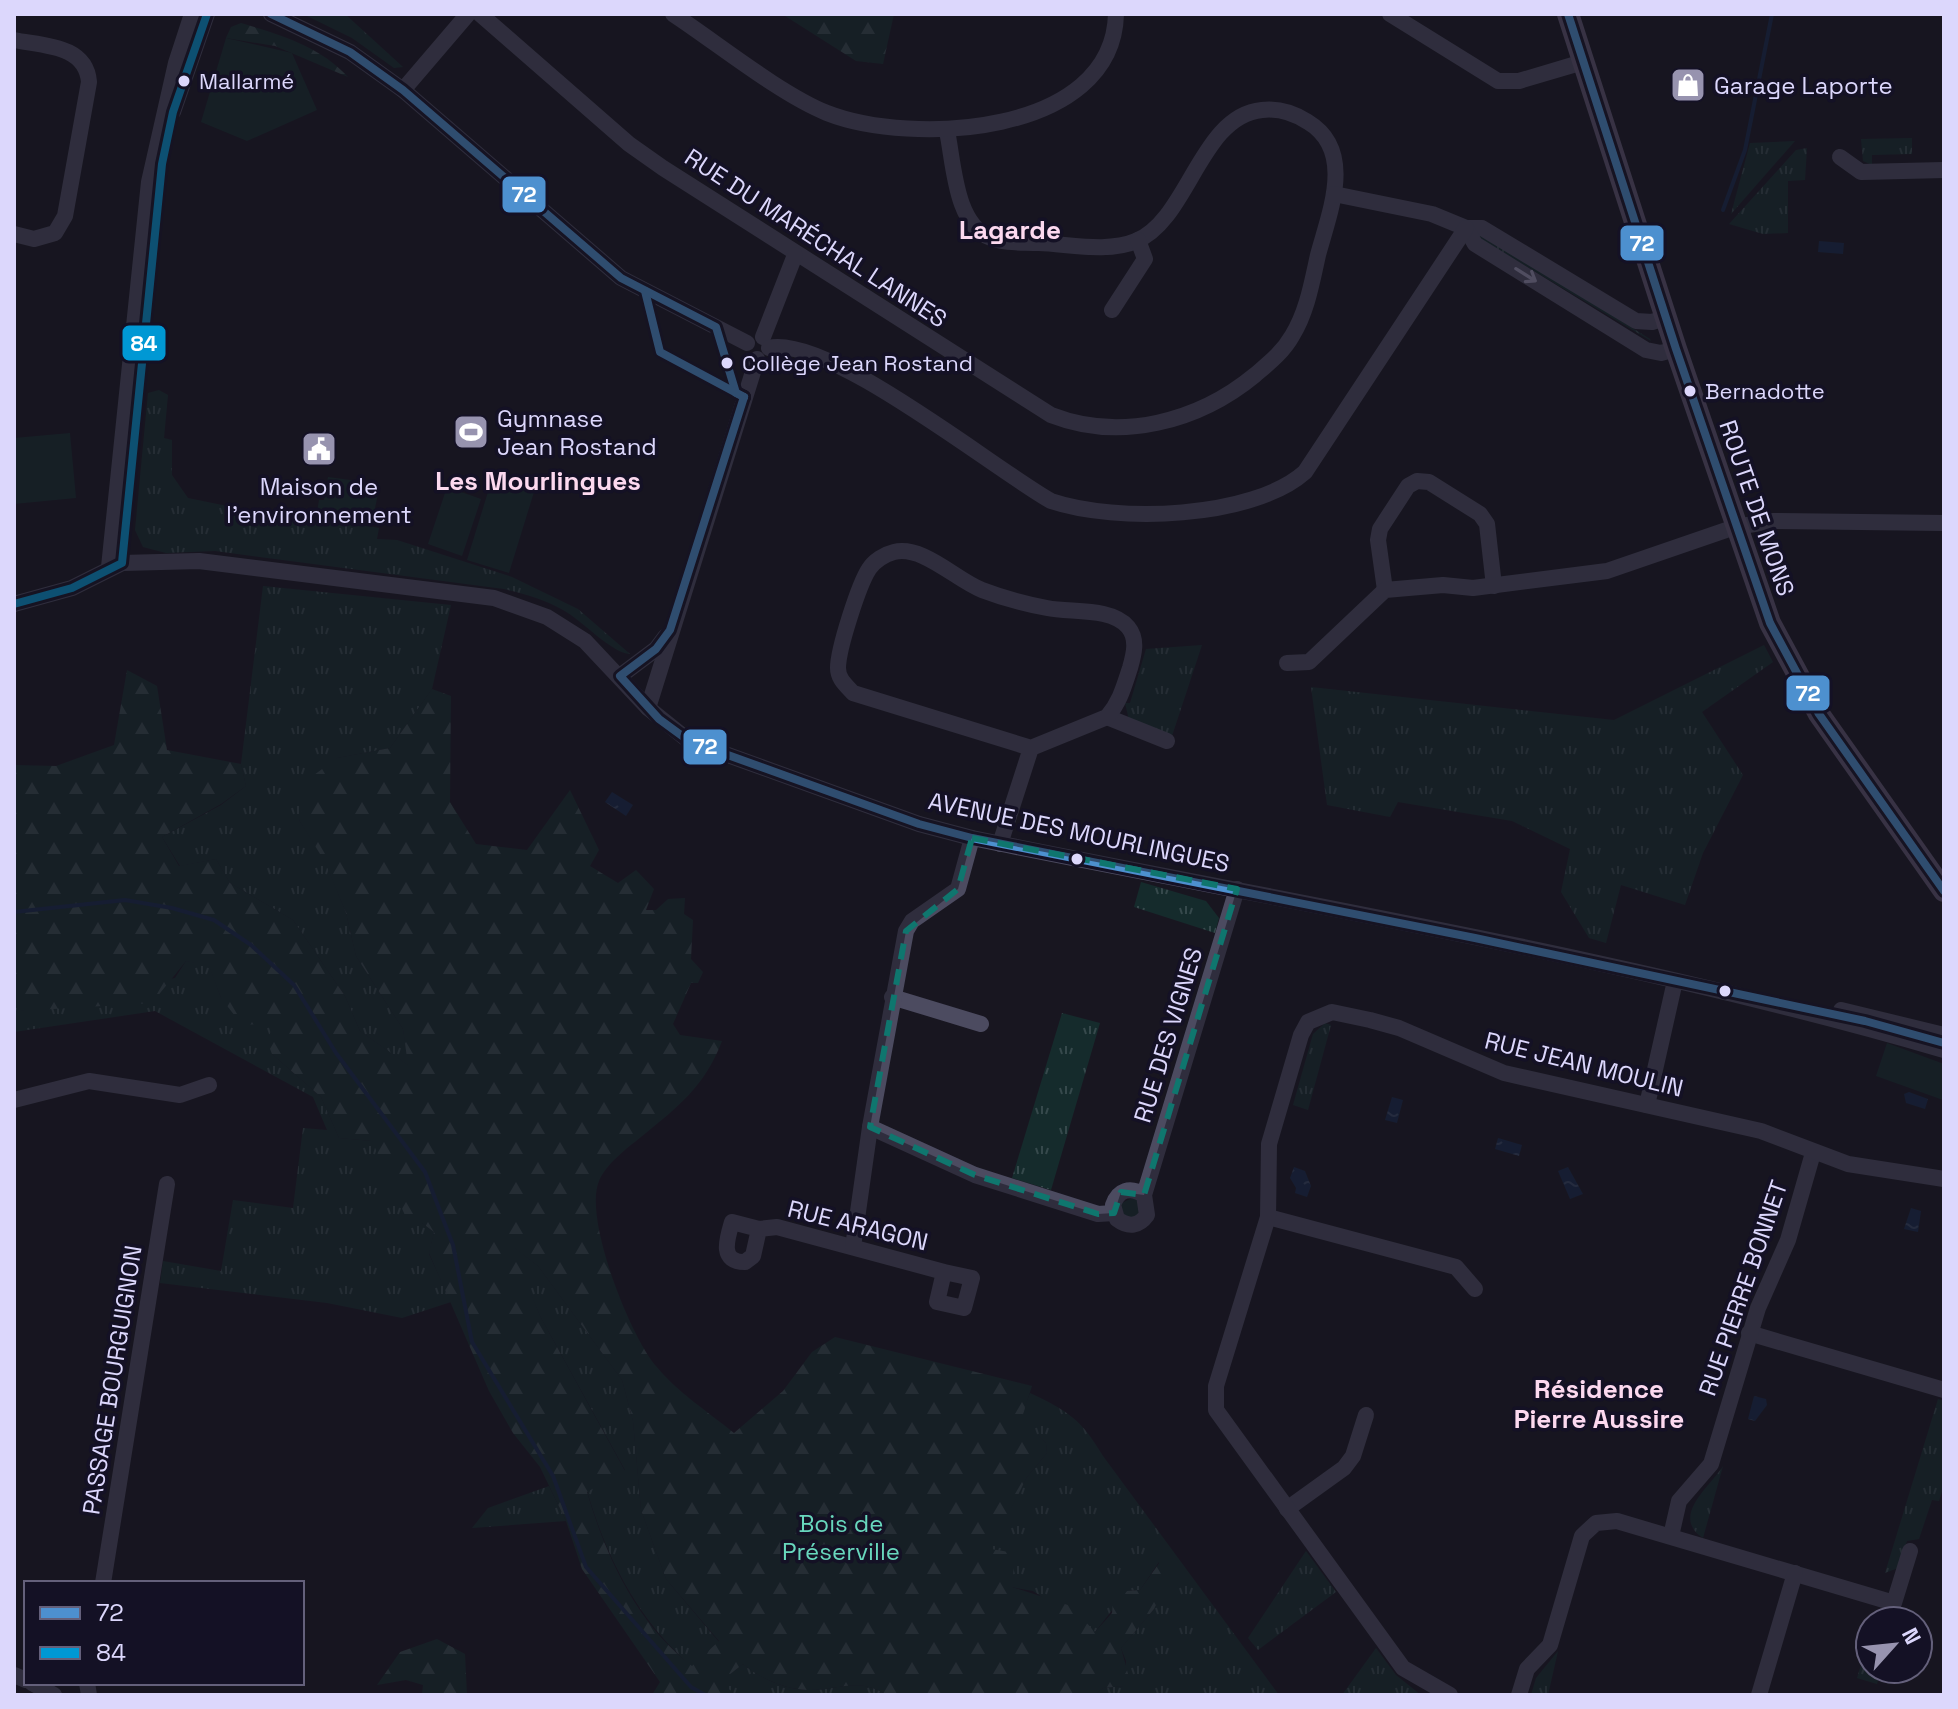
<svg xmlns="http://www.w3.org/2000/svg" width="1958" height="1709" font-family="'Space Grotesk',sans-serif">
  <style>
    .grass { fill: url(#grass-tufts) }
    .forest { fill: url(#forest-firs); fill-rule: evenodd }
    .park { fill: #152b2c }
    .water { fill: url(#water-ripples) }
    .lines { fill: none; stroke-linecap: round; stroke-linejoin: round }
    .stream { stroke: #142747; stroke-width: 4 }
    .minor { stroke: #4c4b60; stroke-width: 16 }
    .major { stroke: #5f5670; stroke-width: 22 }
    .bus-1-casing { stroke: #141125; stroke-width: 14 }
    .bus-2-casing { stroke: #141125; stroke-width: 14 }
    .bus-1 { stroke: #4d90cf; stroke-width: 8 }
    .bus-2 { stroke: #0098d4; stroke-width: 8 }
    .oneway { stroke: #9491ae }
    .marked { fill: none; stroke: #0f766e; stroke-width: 6; stroke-dasharray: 16 10; stroke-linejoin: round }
    .bus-dot { fill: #dcd7fc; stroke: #141125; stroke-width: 3 }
    .labels { text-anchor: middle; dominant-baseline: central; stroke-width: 7; stroke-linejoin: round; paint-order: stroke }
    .bus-label { font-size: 22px; fill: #dcd7fc; stroke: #141125; text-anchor: start }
    .poi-label { font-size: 24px; fill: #dcd7fc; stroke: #141125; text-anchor: start }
    .street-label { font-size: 24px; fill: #dcd7fc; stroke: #141125 }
    .park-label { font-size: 24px; fill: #68d7bd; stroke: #141125 }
    .neighbourhood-label { font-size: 26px; font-weight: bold; fill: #fcd9ef; stroke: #141125 }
    .line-badge { stroke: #141125; stroke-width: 3 }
    .badge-label { font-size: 22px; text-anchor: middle; font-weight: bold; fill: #fff }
  </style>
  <defs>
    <pattern id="grass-tufts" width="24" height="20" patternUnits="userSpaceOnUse" patternTransform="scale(2)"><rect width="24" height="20" fill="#152b2c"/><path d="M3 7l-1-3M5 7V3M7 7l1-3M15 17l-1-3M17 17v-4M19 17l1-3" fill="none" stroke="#36494c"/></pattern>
    <pattern id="forest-firs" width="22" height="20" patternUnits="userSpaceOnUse" patternTransform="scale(2)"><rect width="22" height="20" fill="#152b2c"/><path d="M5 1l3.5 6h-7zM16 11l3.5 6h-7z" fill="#36494c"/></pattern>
    <pattern id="water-ripples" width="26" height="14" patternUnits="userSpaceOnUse" patternTransform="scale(2)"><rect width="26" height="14" fill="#142747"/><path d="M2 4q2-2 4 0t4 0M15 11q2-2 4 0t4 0" fill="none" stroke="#364662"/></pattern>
  </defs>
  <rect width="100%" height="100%" fill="#181620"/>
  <g class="grass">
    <polygon points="303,14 345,14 403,67 394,68 352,38"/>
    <polygon points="1912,138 1912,154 1872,155 1872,165 1863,161 1861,139"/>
    <polygon points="1795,141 1731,214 1750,143"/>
    <polygon points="1807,148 1805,180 1788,181 1788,233 1763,234 1729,224 1796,150"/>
    <polygon points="1482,234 1650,339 1651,341 1479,238"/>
    <path d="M159,390l9,5 -4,43 8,2v35l16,23 44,9v7l66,8 1,-9 80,15 -2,11 20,1 115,37 66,32 52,45c-19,-1 -48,-34 -67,-44 -19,-11 -38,-16 -59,-21l-289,-38 -49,2 -23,-6 -8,-17 13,-137z"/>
    <polygon points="263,586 451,605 432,689 390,748 337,758 299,820 325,861 346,913 356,956 403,1029 409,1066 360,1031 345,996 293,920 230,883 216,859 180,866 162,837 221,805 246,786 241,764"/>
    <polygon points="1202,645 1172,736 1129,720 1125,703 1130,703 1146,649"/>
    <polygon points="1764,645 1773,662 1702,712 1743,775 1703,853 1685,905 1621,885 1606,943 1589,938 1561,892 1570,849 1512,821 1398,802 1390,817 1327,805 1311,687 1614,720"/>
    <polygon points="1141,882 1206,901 1219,918 1215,933 1134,907"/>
    <polygon points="186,961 209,965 221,998 275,1022 272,1054 321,1097 339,1138 372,1141 422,1223 434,1232 429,1254 451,1302 402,1318 327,1303 160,1283 163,1261 221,1271 233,1200 293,1208 303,1128 327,1130 313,1097 155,1011 14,1032 14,1004 21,1011 175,978"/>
    <polygon points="1062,1013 1100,1023 1051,1190 1012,1178"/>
    <polygon points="1325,1023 1331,1025 1308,1110 1293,1105 1313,1034"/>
    <polygon points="1134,1197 1142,1206 1136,1218 1124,1216 1120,1204"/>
    <path d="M510,1244l28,22 84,114 11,41 8,89 25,69 53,63 -27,25c-54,-47 -85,-108 -105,-176l38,-21 -85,-154z"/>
    <path d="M1030,1393c38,18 51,26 73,63l176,239h-185l9,-7 21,-2 2,-25 -5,-13 33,-39 5,-47 -19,28 -13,1 -32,41 -62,-41 -22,-4 -21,-38 37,-72 20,-24 -1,-10 -26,-24z"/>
    <polygon points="1938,1399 1944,1401 1944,1485 1939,1501 1932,1500 1919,1539 1907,1541 1898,1568 1885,1573"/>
    <path d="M1723,1466l-20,72c-33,-22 7,-51 20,-72z"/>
    <polygon points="549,1486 566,1521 472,1528 488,1508"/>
    <polygon points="1306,1551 1336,1592 1258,1650 1248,1638"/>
    <polygon points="1376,1648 1396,1675 1421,1695 1342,1695"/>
    <polygon points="1558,1651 1548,1695 1531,1695 1536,1678"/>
    <polygon points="1864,1655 1870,1657 1870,1669 1881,1669 1877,1684 1857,1678"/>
    <path d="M743,1664c17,14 41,25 64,26 33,1 49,-14 80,5h-151l-17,-13z"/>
  </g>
  <g class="forest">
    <polygon points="782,14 894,14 883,64 856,61"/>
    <path d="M241,23c40,12 79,23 107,54l-73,-31 -49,-8 5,-11z"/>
    <path d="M127,670l30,16 10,64 74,14 5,22 -25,18 -59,33 17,29 37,-7 14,24 63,37 52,76 15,35 48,34 -5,-36 -47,-73 -10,-43 -21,-51 -26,-42 11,-42 27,-20 53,-10 42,-59 19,7 -1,106 26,42 51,6 43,-60 29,60 -9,16 28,17 18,-13 18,19 -8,21h10l12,-11 17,-1 -1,16 9,6 -2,39 12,13 -5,11h-7l-18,41 7,11 42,6c-17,45 -44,66 -81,96 -15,12 -35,27 -42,44 -16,37 31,154 56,184 21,26 53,47 79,68l49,-42 29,-39 23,-15 197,49 -11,33 25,24 1,10 -20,24 -36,72 24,4 -3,34 59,19 24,26 17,-19 1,-12 14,-10 13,-1 20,-28 13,7 -19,40 -33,39 9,33 -6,5 -21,2 -9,7h-207c-31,-19 -47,-4 -80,-5 -24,-1 -47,-12 -64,-26l-23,18 16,13h-84l8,-13 -78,-113 -16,-48 -26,-54 -27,-34 -24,-42 -60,-138 5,-21 -12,-9 -14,-1 -36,-81 -33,-3 -18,-41 -49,-43 -5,-13 7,-18 -32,2 -21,-27 -12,-32 -23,-5 -34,42 -132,8 -6,-7v-239l42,1 58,-21zM512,1246l26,20 84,114 11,41 8,89 25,69 53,62 -27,25c-55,-42 -86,-109 -105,-174l38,-21 -85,-155z"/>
    <polygon points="437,1639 465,1654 467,1695 422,1695 423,1685 406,1680 377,1685 400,1652"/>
  </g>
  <g class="park">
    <polygon points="226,38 292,53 317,110 247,141 201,122"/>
    <polygon points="70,433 76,498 14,504 14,438"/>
    <polygon points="328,477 380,484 373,518 317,512 319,500 324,500"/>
    <polygon points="492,479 534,492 509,573 467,560"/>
    <polygon points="447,487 481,499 462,556 428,544"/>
    <polygon points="1887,1043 1944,1064 1943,1100 1876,1076"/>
  </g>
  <g class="water">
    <polygon points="1819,241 1844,243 1843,254 1818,252"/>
    <polygon points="612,792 633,805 626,816 605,802"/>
    <polygon points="1909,1092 1928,1099 1925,1109 1906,1103 1904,1094"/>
    <polygon points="1392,1097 1403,1100 1397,1123 1385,1120"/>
    <polygon points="1498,1138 1522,1145 1519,1156 1495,1149"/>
    <polygon points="1294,1167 1305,1171 1311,1186 1307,1197 1295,1193 1296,1188 1290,1178"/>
    <polygon points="1568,1167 1583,1194 1570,1199 1558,1171"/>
    <polygon points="1911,1208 1921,1211 1918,1232 1904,1229"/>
    <polygon points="1754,1396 1766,1399 1767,1405 1755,1421 1748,1419"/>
  </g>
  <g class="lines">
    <g class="stream">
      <polyline points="1723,210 1745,150 1772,14"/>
      <polyline points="14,912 125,900 172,908 214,920 251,945 294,985 336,1053 425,1172 453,1245 472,1342 553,1476 586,1567 691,1687 705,1695"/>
    </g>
    <g class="minor">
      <polyline points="271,14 350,52 403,90 621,278 747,343"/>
      <path d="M480,14l149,130 34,24 388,247c69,27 147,7 204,-40 14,-12 28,-23 37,-39 15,-24 20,-54 26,-81 11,-42 38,-104 -10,-133 -14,-9 -29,-14 -46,-12 -62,6 -73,109 -126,131 -28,12 -67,3 -97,2 -15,-1 -34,1 -48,-5 -36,-13 -37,-74 -44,-107"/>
      <path d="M673,14c44,29 107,80 154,99 84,33 286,23 289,-99"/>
      <polyline points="1390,14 1498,81 1519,81 1583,62"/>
      <path d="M14,40c30,6 72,5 75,42l-24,134 -10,17 -21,6 -20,-5"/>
      <polyline points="403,90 468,14"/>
      <polyline points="173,112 207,14"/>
      <polyline points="1840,157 1861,172 1944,170"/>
      <polyline points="1334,194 1432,214 1466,228 1482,228 1636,321 1652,322 1665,318"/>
      <polyline points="1466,228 1475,244 1646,350 1661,353 1676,349"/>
      <polyline points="1112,310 1145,259 1138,240"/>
      <polyline points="763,337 795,255"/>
      <path d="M769,348c58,-14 225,121 282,153 65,22 201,18 254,-29l161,-244"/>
      <polyline points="109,567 149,182 176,63 192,14"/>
      <polyline points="1385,590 1378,540 1380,529 1408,486 1417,481 1429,482 1480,514 1487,524 1494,586"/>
      <path d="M14,604l58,-16 50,-25 77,-2 295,37 53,19 38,24 63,67 41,33 230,83 53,14c325,66 653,119 972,212"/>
      <polyline points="1287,663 1309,662 1385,590 1443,585 1473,588 1607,571 1735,527 1774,521 1944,523"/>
      <polyline points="620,676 656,649 665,637"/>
      <polyline points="648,708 757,359"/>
      <polyline points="1107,717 1167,741"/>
      <path d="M1000,844l31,-96 76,-31c13,-15 17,-31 23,-49 4,-14 8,-29 -2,-41 -17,-20 -57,-14 -81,-19 -22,-4 -44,-10 -65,-18 -26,-10 -59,-45 -88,-38 -9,2 -20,9 -25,17 -10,15 -31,80 -31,99 0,11 8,17 15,25l178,55"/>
      <polyline points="892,997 981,1024"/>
      <polyline points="1841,1010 1944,1035"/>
      <polyline points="14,1100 89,1081 180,1095 209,1085"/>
      <polyline points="1647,1105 1675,981"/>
      <polyline points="870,1127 975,1175 1098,1214 1114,1213"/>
      <path d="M1144,1195c-14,-9 -26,-5 -31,10l4,14c12,9 22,7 30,-4l-3,-20 93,-306"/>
      <polyline points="1268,1217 1456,1267 1475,1289"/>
      <path d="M759,1229l-6,27 -8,6c-26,0 -18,-23 -13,-40l27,7 18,-2 167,45 -7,30 27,6 8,-30 -28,-6"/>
      <polyline points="853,1247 870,1127 906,931 912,921 958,889 972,838"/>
      <polyline points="1749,1333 1944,1390"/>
      <polyline points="1287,1509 1344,1468 1353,1456 1366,1415"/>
      <polyline points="1671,1536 1679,1501 1711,1464 1758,1308 1788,1240 1813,1153"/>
      <polyline points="103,1583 167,1184"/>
      <polyline points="14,1675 26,1680"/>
      <polyline points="32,1683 54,1695"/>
      <polyline points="87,1683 89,1695"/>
      <polyline points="1450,1695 1403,1668 1216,1410 1216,1386 1268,1217 1269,1144 1301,1035 1308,1022 1332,1012 1370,1020 1399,1028 1504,1073 1761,1131 1848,1164 1944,1179"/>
      <polyline points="1519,1695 1527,1669 1550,1645 1582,1536 1596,1523 1617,1521 1894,1603 1910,1551"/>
      <polyline points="1759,1695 1795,1573"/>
    </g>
    <polyline class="major" points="1568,14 1676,349 1770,623 1819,714 1944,891"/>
    <defs>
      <g id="bus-1">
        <polyline points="271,14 350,52 403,90 621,278 716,327 736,393 744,397"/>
        <polyline points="1568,14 1676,349 1770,623 1819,714 1944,891"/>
        <polyline points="645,291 660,352 744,397"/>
        <polyline points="744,397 670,630 656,649 620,676 659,719 689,741 919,824 972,838 1475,938 1865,1021 1944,1043"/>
      </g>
      <polyline id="bus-2" points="14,604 72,588 122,563 162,164 173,112 207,14"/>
    </defs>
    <use href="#bus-1" class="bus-1-casing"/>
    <use href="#bus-2" class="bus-2-casing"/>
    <use href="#bus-1" class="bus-1"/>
    <use href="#bus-2" class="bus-2"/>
  </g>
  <defs><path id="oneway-shaft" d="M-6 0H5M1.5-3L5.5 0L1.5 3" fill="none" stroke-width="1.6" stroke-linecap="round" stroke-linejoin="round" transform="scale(2)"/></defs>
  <use class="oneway" href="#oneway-shaft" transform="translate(1526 275) rotate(32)"/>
  <path d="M0 0H1958V1709H0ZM972,838l265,51 -93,306 -23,-3 -7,21 -16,1 -123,-39 -105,-48 36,-196 52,-42z" fill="#181620" fill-opacity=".55" fill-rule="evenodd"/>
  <path class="marked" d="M972,838l265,51 -93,306 -23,-3 -7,21 -16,1 -123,-39 -105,-48 36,-196 52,-42z"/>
  <defs>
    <symbol id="shop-square" viewBox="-11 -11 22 22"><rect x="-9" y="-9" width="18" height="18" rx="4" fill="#9793af" stroke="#141125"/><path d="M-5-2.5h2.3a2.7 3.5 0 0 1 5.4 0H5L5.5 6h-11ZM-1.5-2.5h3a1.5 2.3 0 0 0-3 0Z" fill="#fff"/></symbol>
    <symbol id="stadium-square" viewBox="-11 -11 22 22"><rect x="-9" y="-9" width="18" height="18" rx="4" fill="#9793af" stroke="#141125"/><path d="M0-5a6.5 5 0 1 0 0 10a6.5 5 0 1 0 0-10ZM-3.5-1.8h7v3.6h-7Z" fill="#fff"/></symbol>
    <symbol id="civic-square" viewBox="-11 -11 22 22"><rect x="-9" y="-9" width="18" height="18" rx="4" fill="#9793af" stroke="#141125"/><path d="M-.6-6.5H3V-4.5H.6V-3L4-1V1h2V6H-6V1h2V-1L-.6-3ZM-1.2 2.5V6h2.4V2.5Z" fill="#fff"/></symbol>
  </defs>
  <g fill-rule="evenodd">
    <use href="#shop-square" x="1668" y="65" width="40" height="40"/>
    <use href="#stadium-square" x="451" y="412" width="40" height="40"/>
    <use href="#civic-square" x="299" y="429" width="40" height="40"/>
  </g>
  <g class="bus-dot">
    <circle cx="184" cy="81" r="7"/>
    <circle cx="727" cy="363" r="7"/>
    <circle cx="1690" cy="391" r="7"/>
    <circle cx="1077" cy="859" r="7"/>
    <circle cx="1725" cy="991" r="7"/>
  </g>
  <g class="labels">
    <g class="bus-label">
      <text x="199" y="81">Mallarmé</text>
      <text x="742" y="363">Collège Jean Rostand</text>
      <text x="1705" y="391">Bernadotte</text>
    </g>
    <g class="poi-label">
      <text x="1714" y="85">Garage Laporte</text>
      <text x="497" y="418">Gymnase<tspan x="497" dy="28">Jean Rostand</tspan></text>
      <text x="319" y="486" text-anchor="middle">Maison de<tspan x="319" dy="28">l'environnement</tspan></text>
    </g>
    <g class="street-label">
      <text transform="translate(816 238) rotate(33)">RUE DU MARÉCHAL LANNES</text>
      <text transform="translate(1757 508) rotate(71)">ROUTE DE MONS</text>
      <text transform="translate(1079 832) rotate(12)">AVENUE DES MOURLINGUES</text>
      <text transform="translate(1168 1035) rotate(-73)">RUE DES VIGNES</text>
      <text transform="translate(1584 1064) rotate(14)">RUE JEAN MOULIN</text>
      <text transform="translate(858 1225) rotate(14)">RUE ARAGON</text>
      <text transform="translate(1743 1288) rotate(-71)">RUE PIERRE BONNET</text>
      <text transform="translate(112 1380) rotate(-81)">PASSAGE BOURGUIGNON</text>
    </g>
    <g class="park-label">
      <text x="841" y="1523">Bois de<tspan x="841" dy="28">Préserville</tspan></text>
    </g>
    <g class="neighbourhood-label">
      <text x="1010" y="230">Lagarde</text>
      <text x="538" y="481">Les Mourlingues</text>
      <text x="1599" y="1389">Résidence<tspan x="1599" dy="30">Pierre Aussire</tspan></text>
    </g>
  </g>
  <g class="line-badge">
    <rect x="501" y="175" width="46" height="39" rx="8" fill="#4d90cf"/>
    <rect x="1619" y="224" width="46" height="38" rx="8" fill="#4d90cf"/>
    <rect x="121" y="324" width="46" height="38" rx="8" fill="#0098d4"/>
    <rect x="1785" y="674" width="46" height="38" rx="8" fill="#4d90cf"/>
    <rect x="682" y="728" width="46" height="38" rx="8" fill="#4d90cf"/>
  </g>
  <g class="badge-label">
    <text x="524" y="202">72</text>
    <text x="1642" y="251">72</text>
    <text x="144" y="351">84</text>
    <text x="1808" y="701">72</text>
    <text x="705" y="754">72</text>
  </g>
  <rect width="1958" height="1709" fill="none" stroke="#dcd7fc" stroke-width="32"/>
  <rect x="24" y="1581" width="280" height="104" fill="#141125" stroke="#64607b" stroke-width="2"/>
  <rect x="40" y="1607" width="40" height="12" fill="#4d90cf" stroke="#64607b" stroke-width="2"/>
  <text x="96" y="1621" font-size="24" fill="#dcd7fc">72</text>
  <rect x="40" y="1647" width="40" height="12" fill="#0098d4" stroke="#64607b" stroke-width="2"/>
  <text x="96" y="1661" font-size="24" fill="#dcd7fc">84</text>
  <g transform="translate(1894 1645) rotate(63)"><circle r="38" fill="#141125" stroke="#64607b" stroke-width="2"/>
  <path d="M0-6L14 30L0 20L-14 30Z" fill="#9793af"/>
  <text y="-12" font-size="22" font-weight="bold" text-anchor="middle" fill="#dcd7fc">N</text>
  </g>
</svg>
